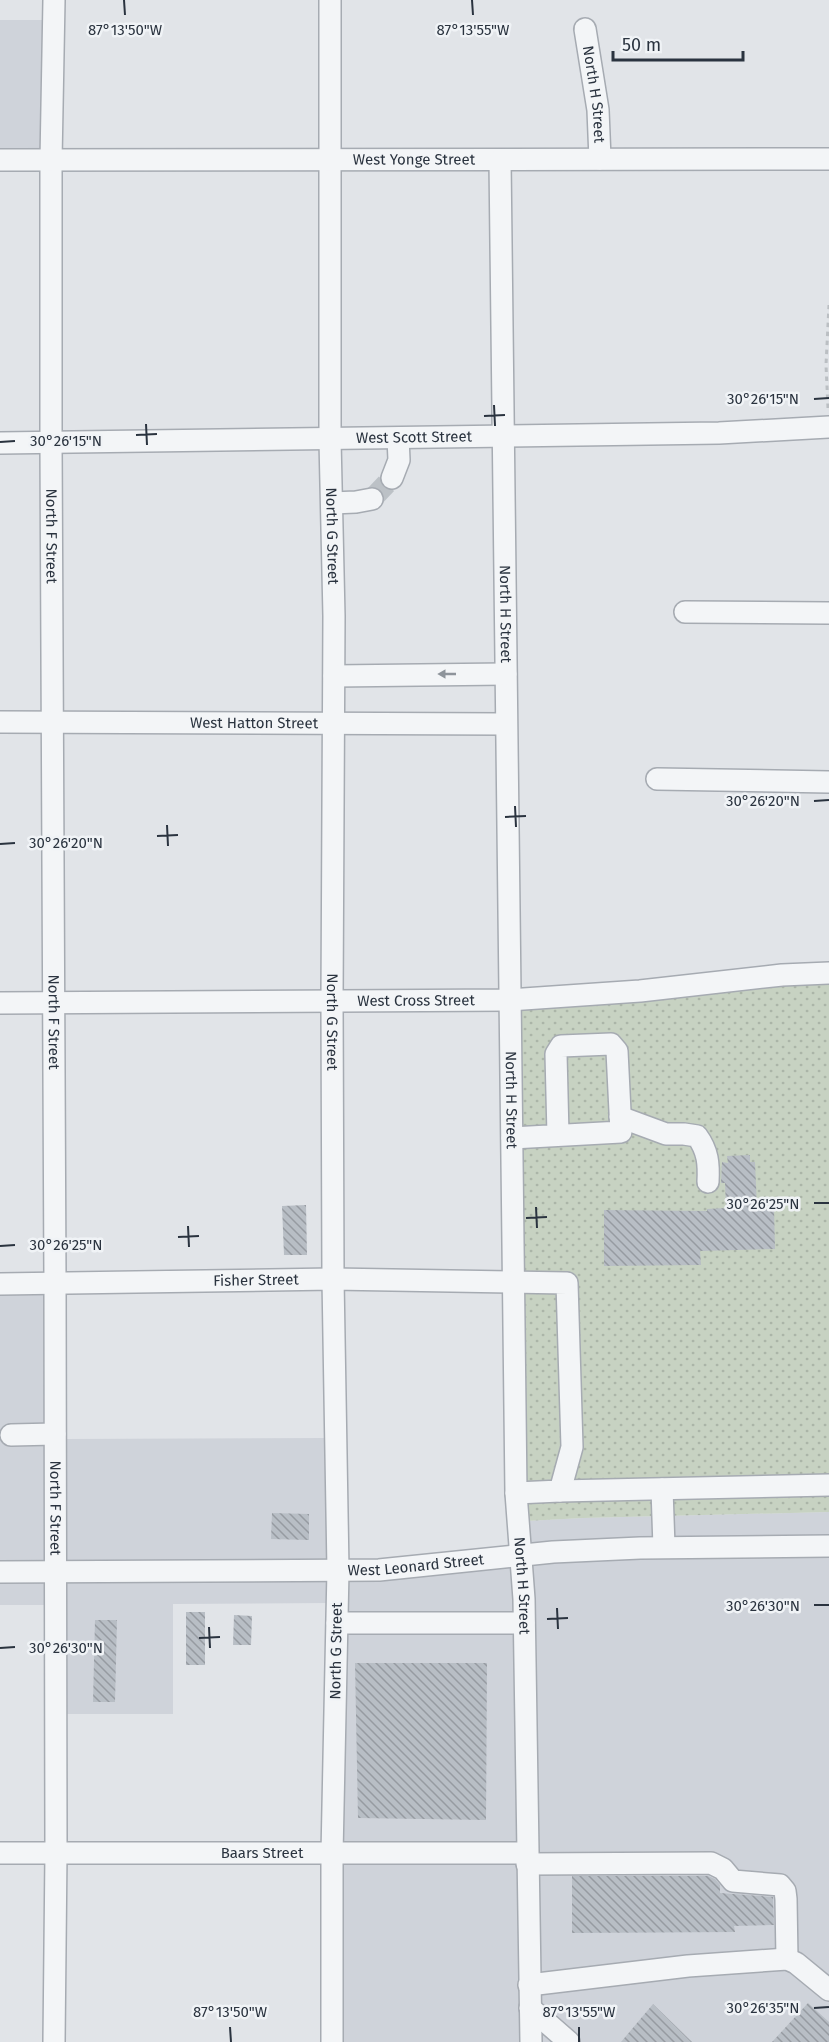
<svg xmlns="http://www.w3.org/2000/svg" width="829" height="2042" font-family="'Fira Sans',sans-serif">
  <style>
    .built { fill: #cfd3da }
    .park { fill: url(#park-dots) }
    .building { fill: url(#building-back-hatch) }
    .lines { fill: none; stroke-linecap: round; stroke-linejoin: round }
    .minor-tunnel { stroke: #bcc1c6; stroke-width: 21; stroke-dasharray: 21 10; stroke-linecap: butt }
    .minor-casing { stroke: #a6abb2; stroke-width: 24 }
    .path { stroke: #bbbfc3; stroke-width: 3; stroke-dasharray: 4.5 4.5; stroke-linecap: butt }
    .minor { stroke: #f3f5f7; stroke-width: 21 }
    .oneway { fill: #8e949b }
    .ticks { fill: none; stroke: #2a333f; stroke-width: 2 }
    .labels { text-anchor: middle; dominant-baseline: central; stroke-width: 5; stroke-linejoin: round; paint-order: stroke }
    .street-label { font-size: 15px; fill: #2a333f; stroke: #f0f3f6 }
    .ticks-label { font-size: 15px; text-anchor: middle; fill: #2a333f; stroke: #f0f3f6; stroke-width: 5; stroke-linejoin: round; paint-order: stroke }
  </style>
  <defs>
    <pattern id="park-dots" width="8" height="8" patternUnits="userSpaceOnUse" patternTransform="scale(1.5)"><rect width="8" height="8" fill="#c7d2c2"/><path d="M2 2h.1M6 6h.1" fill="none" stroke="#abb5a8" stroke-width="1.8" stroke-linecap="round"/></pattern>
    <pattern id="building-back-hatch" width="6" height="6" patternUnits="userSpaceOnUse" patternTransform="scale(1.5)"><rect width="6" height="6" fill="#b8bec5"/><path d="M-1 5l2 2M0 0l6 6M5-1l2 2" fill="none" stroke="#969ba1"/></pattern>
  </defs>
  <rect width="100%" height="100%" fill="#e1e4e8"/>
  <g class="built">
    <polygon points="0,20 45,20 42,150 0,150"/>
    <polygon points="47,1293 47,1561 0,1561 0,1294"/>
    <polygon points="327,1438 329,1560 64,1562 64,1439"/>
    <polygon points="829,1512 829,1535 640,1538 528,1544 526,1521 583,1518"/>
    <polygon points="829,1555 829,2042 539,2042 530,1565 640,1558"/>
    <polygon points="512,1567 515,1599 517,1843 341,1844 347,1580 414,1578"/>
    <polygon points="329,1580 329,1603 173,1604 173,1714 65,1714 64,1582"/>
    <rect x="0" y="1582" width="47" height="23"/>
    <polygon points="518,1863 522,2042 340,2042 341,1864"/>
  </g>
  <polygon class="park" points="829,983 829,1512 583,1518 526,1521 518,1010 783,985"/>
  <g class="building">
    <polygon points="750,1155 750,1162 755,1162 757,1207 774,1207 775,1249 700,1251 701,1265 604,1266 604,1210 707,1211 707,1209 726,1208 725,1183 721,1183 722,1162 728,1163 727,1156"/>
    <polygon points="306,1205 307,1255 284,1255 282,1206"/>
    <polygon points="272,1513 309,1514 309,1540 271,1539"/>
    <rect x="186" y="1612" width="19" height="53"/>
    <polygon points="234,1615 252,1616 251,1645 233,1645"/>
    <polygon points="95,1620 117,1620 115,1702 93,1702"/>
    <polygon points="355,1663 487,1663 486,1820 358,1818"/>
    <polygon points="572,1876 708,1876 715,1879 720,1885 720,1893 773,1897 774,1925 734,1926 735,1932 572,1933"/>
    <polygon points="808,2003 829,2022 829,2042 772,2042"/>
    <polygon points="653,2004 692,2042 621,2042"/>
  </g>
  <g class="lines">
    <polyline class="minor-tunnel" points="372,499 392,478"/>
    <defs>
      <g id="minor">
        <path id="s1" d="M54,0l-3,160v283l4,840 1,570 -2,189"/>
        <path id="s2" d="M330,0v440l4,176 -2,385 1,278 5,291 -6,284v188"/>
        <path id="s3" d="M585,29l13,81 2,49"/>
        <path id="s4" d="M0,160l829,-1"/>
        <path id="s5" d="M500,160l16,1333 8,106 7,443"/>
        <path id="s6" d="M0,443l719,-10 110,-6"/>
        <polyline points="392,478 399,460 398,438"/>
        <polyline points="332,503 356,502 372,499"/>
        <polyline points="685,612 829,613"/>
        <polyline points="334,676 506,674"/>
        <path id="s7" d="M0,722l506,2"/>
        <polyline points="657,779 829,782"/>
        <path id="s8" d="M0,1003l509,-3 131,-9 142,-16 47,-2"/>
        <path d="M620,1117l46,17h18l13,2c11,15 12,28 11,46"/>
        <polyline points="512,1138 621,1132 617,1051 611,1044 561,1046 556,1054 558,1135"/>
        <path id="s9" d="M0,1284l333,-5 234,4 5,164 -12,44 -44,2"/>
        <polyline points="11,1435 55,1434"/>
        <polyline points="662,1489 664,1547"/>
        <polyline points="560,1491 829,1485"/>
        <path id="s10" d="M0,1572l379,-2 174,-18 87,-4 189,-2"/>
        <polyline points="337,1623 524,1623"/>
        <path id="s11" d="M0,1853h526"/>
        <polyline points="527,1864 711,1863 723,1869 733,1881 780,1885 785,1891 786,1899 787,1959"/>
        <polyline points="529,1985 688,1966 787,1959 796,1963 829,1990"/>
        <polyline points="530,2008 569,2042"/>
      </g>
    </defs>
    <use href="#minor" class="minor-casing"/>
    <polyline class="path" points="828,408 826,365 829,305"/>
    <use href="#minor" class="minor"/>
  </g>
  <defs><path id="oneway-solid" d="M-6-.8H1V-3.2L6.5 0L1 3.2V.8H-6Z" transform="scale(1.5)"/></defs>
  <use class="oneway" href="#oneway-solid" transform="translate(447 674) rotate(180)"/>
  <path class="ticks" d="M124,0l1,15M472,0l1,15M814,399l15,-1M494,405l1,21M484,416l21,-1M146,424l1,21M136,435l21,-1M0,442l15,-1M814,801l15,-1M515,806l1,21M505,817l21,-1M167,825l1,21M157,836l21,-1M0,844l15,-1M814,1203h15M536,1207l1,21M526,1218l21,-1M188,1226l1,21M178,1237l21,-1M0,1246l15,-1M814,1605h15M557,1608l1,21M547,1619l21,-1M209,1627l1,21M199,1638l21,-1M0,1648l15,-1M814,2008l15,-1M230,2027l1,15M579,2027v15"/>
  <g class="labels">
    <g class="street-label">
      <text stroke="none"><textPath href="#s3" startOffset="66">North H Street</textPath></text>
      <text stroke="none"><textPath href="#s4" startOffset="414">West Yonge Street</textPath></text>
      <text stroke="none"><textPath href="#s6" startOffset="414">West Scott Street</textPath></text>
      <text stroke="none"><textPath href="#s1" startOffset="536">North F Street</textPath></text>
      <text stroke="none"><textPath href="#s2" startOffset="536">North G Street</textPath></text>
      <text stroke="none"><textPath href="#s5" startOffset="454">North H Street</textPath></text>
      <text stroke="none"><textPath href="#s7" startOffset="254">West Hatton Street</textPath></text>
      <text stroke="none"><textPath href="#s8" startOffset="416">West Cross Street</textPath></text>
      <text stroke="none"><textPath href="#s1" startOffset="1022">North F Street</textPath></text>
      <text stroke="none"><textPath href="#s2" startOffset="1022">North G Street</textPath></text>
      <text stroke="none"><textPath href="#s5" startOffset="940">North H Street</textPath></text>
      <text stroke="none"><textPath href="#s9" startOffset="256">Fisher Street</textPath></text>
      <text stroke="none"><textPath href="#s1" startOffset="1508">North F Street</textPath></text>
      <text stroke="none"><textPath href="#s10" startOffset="416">West Leonard Street</textPath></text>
      <text stroke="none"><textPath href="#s5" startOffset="1426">North H Street</textPath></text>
      <text transform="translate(336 1651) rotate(-89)">North G Street</text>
      <text stroke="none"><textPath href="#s11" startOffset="262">Baars Street</textPath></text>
    </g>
  </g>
  <g class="ticks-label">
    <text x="125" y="35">87°13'50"W</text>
    <text x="473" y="35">87°13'55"W</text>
    <text x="763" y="404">30°26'15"N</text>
    <text x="66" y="446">30°26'15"N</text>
    <text x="763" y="806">30°26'20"N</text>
    <text x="66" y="848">30°26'20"N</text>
    <text x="763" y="1209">30°26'25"N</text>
    <text x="66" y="1250">30°26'25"N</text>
    <text x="763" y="1611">30°26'30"N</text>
    <text x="66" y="1653">30°26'30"N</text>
    <text x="763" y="2013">30°26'35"N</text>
    <text x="230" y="2017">87°13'50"W</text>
    <text x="579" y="2017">87°13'55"W</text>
  </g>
  <path d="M613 51v9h130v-9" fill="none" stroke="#2a333f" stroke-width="3"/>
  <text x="622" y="51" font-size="18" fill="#2a333f" stroke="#f0f3f6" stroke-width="4.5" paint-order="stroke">50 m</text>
</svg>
